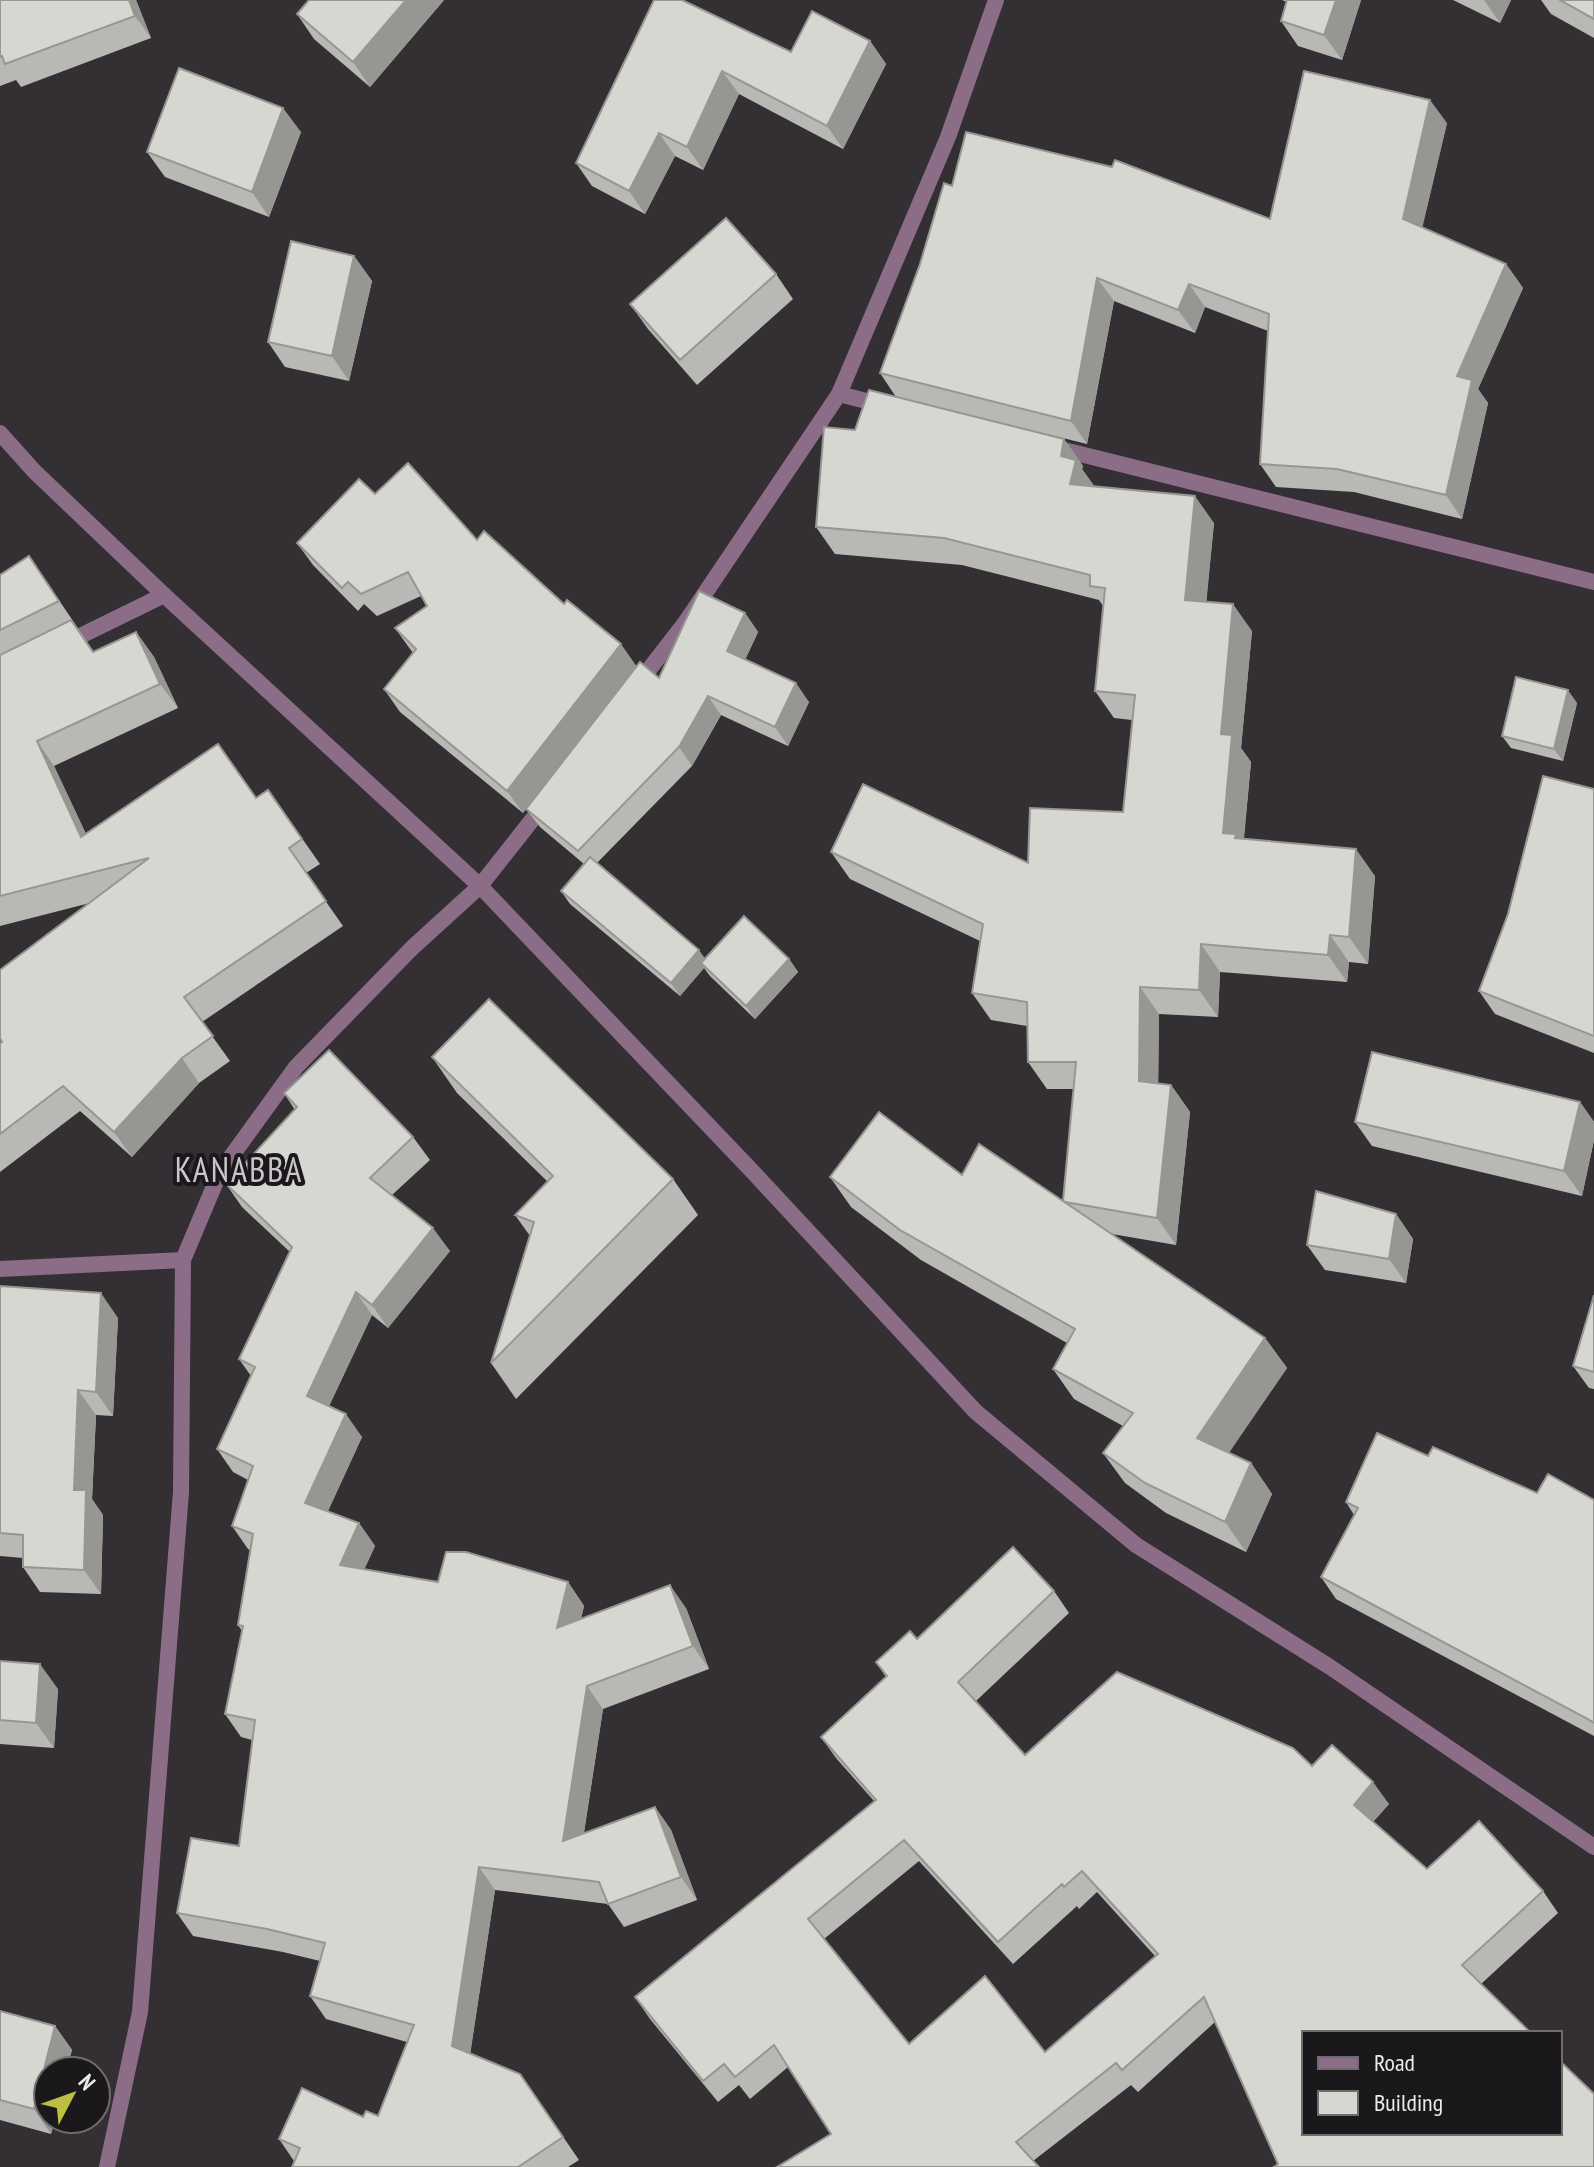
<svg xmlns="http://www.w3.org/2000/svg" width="1594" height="2167" font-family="'PT Sans Narrow',sans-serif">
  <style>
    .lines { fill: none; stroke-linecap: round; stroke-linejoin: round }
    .minor { stroke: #8c6d88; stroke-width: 16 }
    .wall { fill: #b8b9b4; fill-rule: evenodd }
    .shaded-wall { fill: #969692 }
    .building { fill: #d6d7d1; stroke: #969692; stroke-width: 2; fill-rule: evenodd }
    .labels { text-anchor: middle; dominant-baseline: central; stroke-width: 8; stroke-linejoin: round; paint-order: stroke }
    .quarter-label { font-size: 34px; letter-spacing: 2px; fill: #cac5ca; stroke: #1a181a }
  </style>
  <rect width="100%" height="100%" fill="#332f33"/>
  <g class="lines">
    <g class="minor">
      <polyline points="839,394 886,406"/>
      <polyline points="0,433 34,471 164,595 480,886 752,1171 976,1412 1136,1545 1330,1667 1594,1847"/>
      <polyline points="1052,447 1594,582"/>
      <polyline points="64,644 164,595"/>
      <polyline points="637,685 685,623 839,394 948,137 996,0"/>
      <polyline points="0,1269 183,1260"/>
      <polyline points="107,2167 140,2012 181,1492 183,1260 220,1172 296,1067 412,948 480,886 547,801"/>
    </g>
  </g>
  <g class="wall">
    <polygon points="0,0 136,0 151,38 21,87 16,80 0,86"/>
    <polygon points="309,0 444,0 370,87 314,39 297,14"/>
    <polygon points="654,0 791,52 870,41 886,64 843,149 739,94 703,170 675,156 645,214 592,186 576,163"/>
    <polygon points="1282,0 1361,0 1342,60 1298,46 1281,21 1287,2"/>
    <polygon points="1453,0 1511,0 1500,23"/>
    <polygon points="1541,0 1594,0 1594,38 1551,14"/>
    <polygon points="1447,123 1422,227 1506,264 1523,288 1478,389 1488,403 1462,519 1354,492 1276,487 1260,464 1268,331 1205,307 1195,333 1114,301 1087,444 896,397 880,373 952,186 1270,219"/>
    <polygon points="301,132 269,217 165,177 147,152"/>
    <polygon points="354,256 372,281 349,381 285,367 268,342"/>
    <polygon points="776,274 793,299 697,385 648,329 630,304"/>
    <polygon points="855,430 1064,439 1083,466 1082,469 1094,486 1214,523 1206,602 1252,631 1241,748 1251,762 1244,838 1375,876 1368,964 1349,962 1347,982 1220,972 1218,1017 1159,1014 1158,1083 1171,1085 1190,1112 1176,1245 1112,1234 1265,1338 1287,1368 1228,1453 1251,1463 1272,1494 1246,1552 1166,1513 1125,1483 1103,1453 1123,1426 1074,1399 1053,1369 1067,1343 921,1260 851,1207 830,1177 962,1175 1063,1201 1074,1089 1047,1089 1028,1062 1027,1026 991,1020 972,993 980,941 850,879 831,852 1028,863 1123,812 1132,720 1114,718 1095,691 1103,606 1099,600 962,565 835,554 816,527"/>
    <polygon points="375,494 477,540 564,604 637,667 523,813 400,712 384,689 413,653 395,628 427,606 421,596 377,616 364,604 358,611 313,565 297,543"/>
    <polygon points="0,575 46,581 94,652 136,632 154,657 178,708 54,766 86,834 256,798 268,790 320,864 306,873 343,926 202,1022 230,1061 199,1083 132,1157 80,1111 0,1172 0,1043 2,1042 0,1040 0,970 90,903 0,926"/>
    <polygon points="745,613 758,632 745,660 809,702 788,746 721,715 692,766 597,863 705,958 789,959 798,972 755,1019 710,976 704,968 680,996 570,904 561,891 584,864 540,827 526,809 659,678"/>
    <polygon points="1577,703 1563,761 1511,748 1502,736"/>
    <polygon points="1594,789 1594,1053 1495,1014 1479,991"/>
    <polygon points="432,1057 673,1179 698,1215 516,1399 491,1363 530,1236 515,1215 548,1182 457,1093"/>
    <polygon points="284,1093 413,1137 430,1160 392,1195 450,1251 388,1328 372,1315 329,1406 362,1437 328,1511 359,1523 375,1546 364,1569 438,1582 568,1582 584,1606 581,1619 686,1608 709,1669 603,1709 584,1833 655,1807 671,1830 697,1900 624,1927 608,1904 495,1890 470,2054 520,2074 579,2160 568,2167 292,2167 294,2161 279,2139 363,2117 378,2116 407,2042 326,2019 310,1996 320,1961 283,1952 193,1936 177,1913 239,1846 252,1740 241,1737 225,1714 242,1631 238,1625 250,1550 248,1549 232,1526 248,1480 233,1472 217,1449 251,1376 239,1359 290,1252 242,1207 226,1184 295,1110"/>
    <polygon points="1580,1102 1594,1122 1594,1140 1582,1196 1372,1146 1355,1122"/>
    <polygon points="1396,1214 1413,1239 1406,1283 1325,1270 1307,1245"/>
    <polygon points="0,1286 118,1318 113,1416 96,1415 92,1499 103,1515 101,1594 40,1592 23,1567 23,1558 0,1556"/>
    <polygon points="1594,1295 1594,1389 1589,1388 1573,1366"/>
    <polygon points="1428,1456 1537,1493 1594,1500 1594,1736 1336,1599 1321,1577 1354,1515 1346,1502"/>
    <path d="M1054,1591l15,22 -93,88 49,54 287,11 77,38 -16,18 54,47 116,22 15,22 -77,71 -203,180 -63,-142 -77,70 -7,-7 -98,76 -202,-27 -43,-67 -38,32 -11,-14 -21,17 -68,-83 -15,-22 239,-196 -38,-43 -15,-21 65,-60 -10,-15 41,-23zM919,1861l94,103 64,-58 2,3 18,-17 58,64 -110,96 -136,-8 -85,-105z"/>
    <polygon points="0,1661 58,1689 54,1748 0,1744"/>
    <polygon points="0,2011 55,2026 72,2050 48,2119 55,2119 51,2134 0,2120"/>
  </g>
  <g class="shaded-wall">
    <polygon points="129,0 136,0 151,38 135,16"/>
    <polygon points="406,0 444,0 370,87 353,62"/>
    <polygon points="1336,0 1361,0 1342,60 1324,35"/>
    <polygon points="1484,0 1511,0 1500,23"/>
    <polygon points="870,41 886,64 843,149 827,126"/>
    <polygon points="722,71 739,94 703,170 687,147"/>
    <polygon points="1430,100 1447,123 1419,242 1403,219"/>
    <polygon points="283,108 301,132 269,217 252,192"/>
    <polygon points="659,133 675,156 645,214 629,191"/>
    <polygon points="354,256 372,281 349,381 332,356"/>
    <polygon points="1506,264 1523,288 1478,389 1488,403 1462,519 1446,495 1457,376"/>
    <polygon points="1097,278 1114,301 1087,444 1071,421"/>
    <polygon points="1189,284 1205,307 1195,333 1178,310"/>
    <polygon points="1064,439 1083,466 1082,469 1095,487 1070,484 1061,456"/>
    <polygon points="1195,496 1214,523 1204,627 1185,600"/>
    <polygon points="1233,604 1252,631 1241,748 1251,762 1243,845 1223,833 1221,734"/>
    <polygon points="745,613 758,632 740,670 727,651"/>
    <polygon points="136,632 154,657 178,708 160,684"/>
    <polygon points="621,644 637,667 523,813 507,791"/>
    <polygon points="796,683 809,702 788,746 775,727"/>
    <polygon points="1568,690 1577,703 1563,761 1554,749"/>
    <polygon points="708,696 721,715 692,766 679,747"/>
    <polygon points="37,741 54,766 99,862 81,837"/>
    <polygon points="1356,849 1375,876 1368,964 1349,937"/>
    <polygon points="1330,935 1349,962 1347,982 1328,955"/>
    <polygon points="1201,944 1220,972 1218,1017 1199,990"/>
    <polygon points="699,950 708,963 701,963 704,968 680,996 671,983"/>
    <polygon points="789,959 798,972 755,1019 746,1006"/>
    <polygon points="1140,987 1159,1014 1158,1108 1139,1081"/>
    <polygon points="182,1058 199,1083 132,1157 114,1132"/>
    <polygon points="1171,1085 1190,1112 1176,1245 1157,1218"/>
    <polygon points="1580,1102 1594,1122 1594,1140 1582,1196 1564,1171"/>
    <polygon points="1396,1214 1413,1239 1406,1283 1389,1259"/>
    <polygon points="433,1228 450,1251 388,1328 372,1305"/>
    <polygon points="356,1292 372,1315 323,1419 307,1396"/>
    <polygon points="101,1293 118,1318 113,1416 96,1392"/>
    <polygon points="1265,1338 1287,1368 1218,1469 1197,1438"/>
    <polygon points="78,1390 96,1415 92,1499 103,1515 101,1594 84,1570 74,1490"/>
    <polygon points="346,1414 362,1437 321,1526 305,1503"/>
    <polygon points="1251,1463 1272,1494 1246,1552 1225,1522"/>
    <polygon points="359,1523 375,1546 356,1588 340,1565"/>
    <polygon points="568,1582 584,1606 573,1651 557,1628"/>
    <polygon points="670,1585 686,1608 709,1669 693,1646"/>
    <polygon points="40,1664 58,1689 54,1748 36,1723"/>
    <polygon points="587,1686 603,1709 579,1864 563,1841"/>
    <polygon points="1373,1782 1389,1804 1369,1826 1354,1805"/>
    <polygon points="655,1807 671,1830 697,1900 681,1877"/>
    <polygon points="479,1867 495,1890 468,2069 452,2046"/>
    <polygon points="55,2026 72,2050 67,2071 48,2071 48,2119 55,2119 51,2134 34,2109"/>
  </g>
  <g class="building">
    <polygon points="0,0 129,0 135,16 5,64 2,56 0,57"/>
    <polygon points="309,0 406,0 353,62 297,14"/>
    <polygon points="654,0 682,0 791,52 812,11 870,41 827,126 722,71 687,147 659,133 629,191 576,163"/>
    <polygon points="1287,0 1336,0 1324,35 1281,21"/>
    <polygon points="1560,0 1594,0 1594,19"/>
    <polygon points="179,68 283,108 252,192 147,152"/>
    <polygon points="1304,71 1430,100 1403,219 1506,264 1457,376 1472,380 1446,495 1337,469 1260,464 1269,314 1189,284 1178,310 1097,278 1071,421 880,373 920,264 944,183 952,186 966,132 1112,167 1115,160 1270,219"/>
    <polygon points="726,218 776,274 680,360 630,304"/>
    <polygon points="291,241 354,256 332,356 268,342"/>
    <polygon points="869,390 1064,439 1061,456 1076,460 1070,484 1195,496 1185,600 1233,604 1221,734 1232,735 1223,833 1236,834 1235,838 1356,849 1349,937 1330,935 1328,955 1201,944 1199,990 1140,987 1139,1081 1171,1085 1157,1218 1065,1202 1063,1201 1076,1062 1028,1062 1027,1002 972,993 983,924 831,852 863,784 1028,863 1030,808 1123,812 1135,695 1095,691 1105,588 1090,586 1090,575 944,538 816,527 824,427 855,430"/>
    <polygon points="408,463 477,540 484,531 564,604 567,600 621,644 507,791 384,689 416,649 395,628 427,606 408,572 361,594 348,582 342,588 297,543 359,479 375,494"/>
    <polygon points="29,556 59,601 0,630 0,575"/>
    <polygon points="699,591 745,613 727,651 796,683 775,727 708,696 679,747 578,851 526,809 640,662 659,678"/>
    <polygon points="71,620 93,652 136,632 160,684 37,741 81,837 218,744 256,798 268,790 302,839 289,848 326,901 184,997 213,1036 182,1058 114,1132 63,1086 0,1134 0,1043 2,1042 0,1038 0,970 149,858 0,896 0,655"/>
    <polygon points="1516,677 1568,690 1554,749 1502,736"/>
    <polygon points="1543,776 1594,789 1594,1036 1479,991 1508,914"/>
    <polygon points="590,857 699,950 671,983 561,891"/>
    <polygon points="744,916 789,959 746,1006 701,963"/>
    <polygon points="489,999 673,1179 491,1363 534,1222 515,1215 553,1176 432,1057"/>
    <polygon points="329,1050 413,1137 370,1178 433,1228 372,1305 356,1292 307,1396 346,1414 305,1503 359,1523 340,1565 438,1582 446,1552 466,1552 568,1582 557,1628 670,1585 693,1646 587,1686 563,1841 655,1807 681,1877 608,1904 599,1882 479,1867 452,2046 520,2074 563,2137 518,2167 292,2167 300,2148 279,2139 302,2088 363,2117 366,2111 378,2116 414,2025 310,1996 325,1943 267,1929 177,1913 191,1838 239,1846 255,1720 225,1714 243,1626 238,1625 253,1534 232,1526 253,1466 217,1449 255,1367 239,1359 292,1247 226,1184 297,1107 284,1093"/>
    <polygon points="1372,1052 1580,1102 1564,1171 1355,1122"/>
    <polygon points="879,1112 962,1175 979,1144 1265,1338 1197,1438 1251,1463 1225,1522 1145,1483 1103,1453 1133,1413 1053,1369 1075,1329 900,1230 830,1177"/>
    <polygon points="1316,1191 1396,1214 1389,1259 1307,1245"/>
    <polygon points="0,1286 101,1293 96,1392 78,1390 74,1490 86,1490 84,1570 23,1567 23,1535 0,1533"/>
    <polygon points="1594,1295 1594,1372 1573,1366"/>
    <polygon points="1377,1433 1428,1456 1433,1447 1537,1493 1548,1474 1594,1500 1594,1723 1586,1718 1321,1577 1358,1508 1346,1502"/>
    <path d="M1013,1547l41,44 -96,91 67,73 92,-83 176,76 19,18 20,-21 41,37 -19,23 73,64 52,-48 64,70 -81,74 69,68h-227v100h256v-72l34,33v73h-320l4,-3 -74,-167 -82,73 -6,-7 -100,79 23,25h-262l54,-33 -57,-89 -39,32 -11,-13 -21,17 -68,-84 241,-197 -55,-63 66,-61 -11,-14 34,-31 7,8zM904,1840l94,102 64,-58 2,3 18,-16 76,83 -113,98 -60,-76 -76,68 -101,-125z"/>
    <polygon points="0,1661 40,1664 36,1723 0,1720"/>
    <polygon points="0,2011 55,2026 34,2109 0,2100"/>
  </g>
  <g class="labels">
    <g class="quarter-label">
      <text x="239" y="1169">KANABBA</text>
    </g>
  </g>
  <rect x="1302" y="2031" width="260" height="104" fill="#1a181a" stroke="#6e6c6e" stroke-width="2"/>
  <rect x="1318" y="2057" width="40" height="12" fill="#8c6d88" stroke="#6e6c6e" stroke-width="2"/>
  <text x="1374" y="2071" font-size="24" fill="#ebe9eb">Road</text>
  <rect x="1318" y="2091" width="40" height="24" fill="#d6d7d1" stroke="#6e6c6e" stroke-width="2"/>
  <text x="1374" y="2111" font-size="24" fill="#ebe9eb">Building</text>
  <g transform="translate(72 2095) rotate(49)"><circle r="38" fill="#1a181a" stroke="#6e6c6e" stroke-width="2"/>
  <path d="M0-6L14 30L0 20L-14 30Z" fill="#bdbf43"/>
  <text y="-12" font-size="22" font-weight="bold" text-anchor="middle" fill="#ebe9eb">N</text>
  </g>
</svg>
